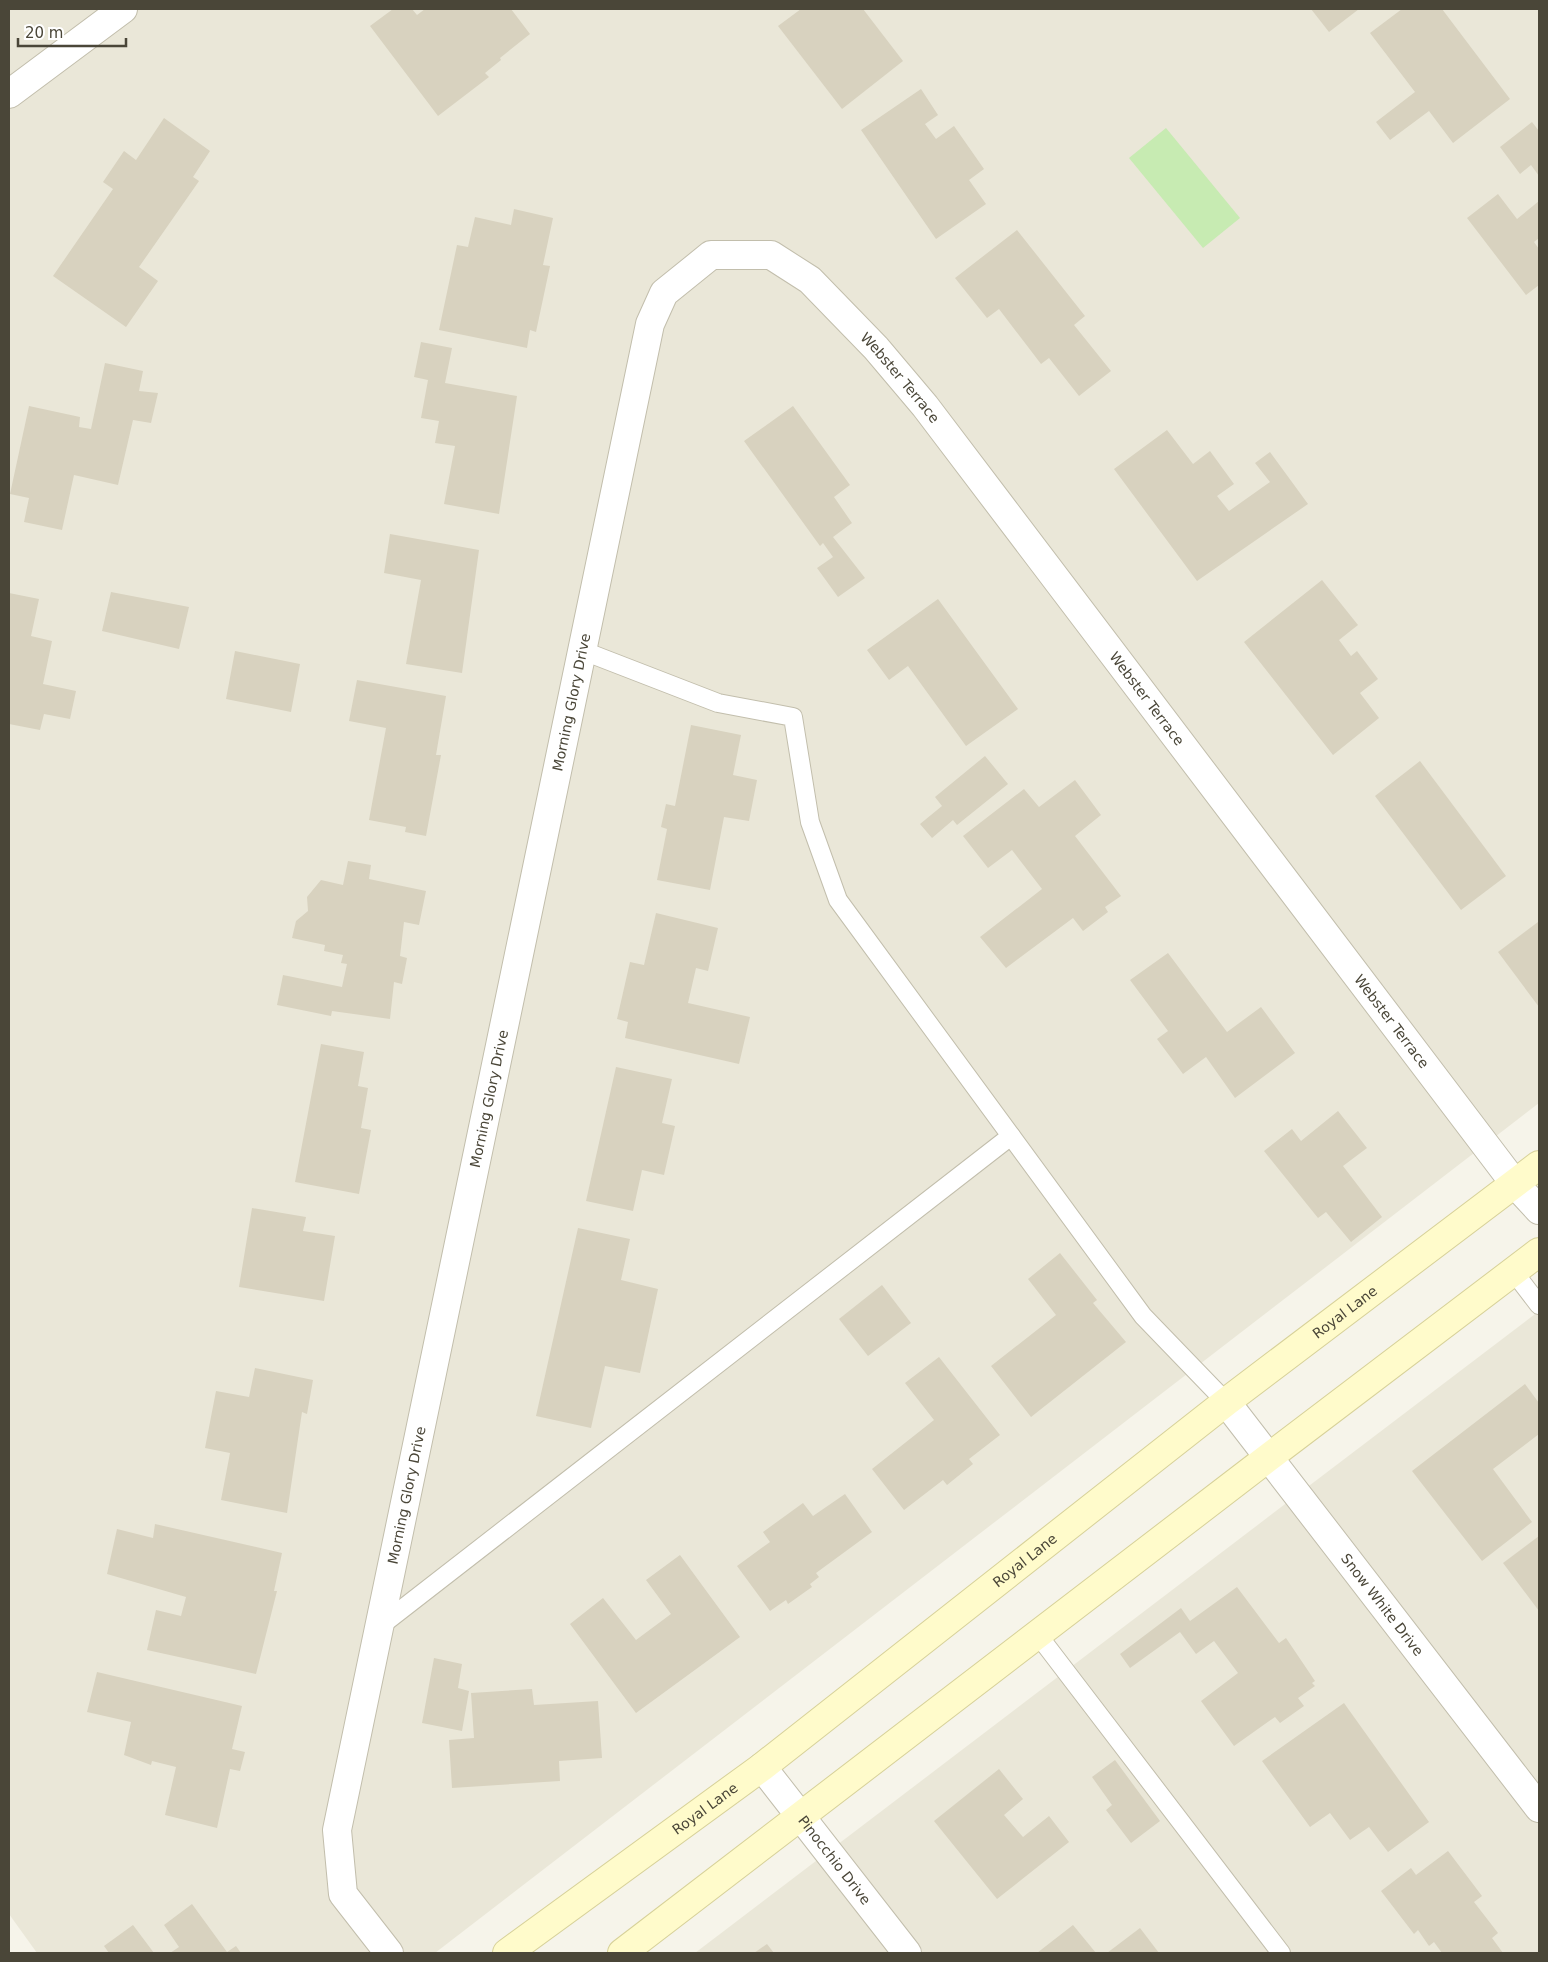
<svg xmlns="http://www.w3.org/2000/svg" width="1548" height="1962" font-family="'DejaVu Sans',sans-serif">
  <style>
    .residential { fill: #eae7d8 }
    .green { fill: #c7ebb2 }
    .building { fill: #d8d2bf }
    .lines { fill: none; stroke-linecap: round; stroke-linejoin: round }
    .service-casing { stroke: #c2beac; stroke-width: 20 }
    .minor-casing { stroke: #c2beac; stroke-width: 30 }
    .secondary-casing { stroke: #d7d199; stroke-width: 30 }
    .service { stroke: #fff; stroke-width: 18 }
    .minor { stroke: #fff; stroke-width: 28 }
    .secondary { stroke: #fffbcb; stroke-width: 28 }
    .labels { text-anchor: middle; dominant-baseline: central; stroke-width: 4; stroke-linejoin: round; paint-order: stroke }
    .street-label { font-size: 14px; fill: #4a4638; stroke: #fff }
  </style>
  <rect width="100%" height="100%" fill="#f6f4ea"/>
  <g class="residential">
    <polygon points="9,9 1539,9 1539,1103 435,1953 37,1953 9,1914"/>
    <polygon points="1539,1311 1539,1953 695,1953"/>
  </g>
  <polygon class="green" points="1166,128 1240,218 1203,248 1129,158"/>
  <g class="building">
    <polygon points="393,9 412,9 417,15 425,9 511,9 530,34 500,58 501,60 485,73 489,77 438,116 370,26"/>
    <polygon points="801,9 863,9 903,61 842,109 778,26"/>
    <polygon points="1311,9 1359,9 1329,32"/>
    <polygon points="1402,9 1442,9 1510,99 1453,143 1429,111 1390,140 1376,122 1415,92 1370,33"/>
    <polygon points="921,89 938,115 925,124 936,139 954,126 984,169 969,180 986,204 936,239 861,130"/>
    <polygon points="164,118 210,151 193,177 199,181 139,267 158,281 126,327 53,276 113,189 103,182 124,151 136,160"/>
    <polygon points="1532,122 1539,131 1539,176 1531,165 1520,174 1500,147"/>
    <polygon points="1498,194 1517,219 1539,201 1539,238 1534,242 1539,249 1539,285 1526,295 1467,218"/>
    <polygon points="514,209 553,218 543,265 550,266 536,332 530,330 527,348 439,330 457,245 468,247 475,217 511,225"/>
    <polygon points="1017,230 1085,316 1074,325 1111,371 1079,396 1049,358 1041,364 999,309 987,318 955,278"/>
    <polygon points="421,342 452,348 445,383 517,396 499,514 444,504 455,446 435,443 439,421 421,418 428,380 414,377"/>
    <polygon points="105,363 143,371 139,391 158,393 151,423 133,420 118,485 74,475 62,530 24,522 29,498 10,494 29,406 80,417 79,427 91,429"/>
    <polygon points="793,406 850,485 834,497 852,523 833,537 865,578 838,597 817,568 833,557 823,543 820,546 744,441"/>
    <polygon points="1167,430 1193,464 1210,451 1234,484 1217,496 1229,511 1270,482 1255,463 1270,452 1308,504 1197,581 1114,469"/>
    <polygon points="390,534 479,550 462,673 406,664 421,580 384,573"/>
    <polygon points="1322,580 1358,625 1339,640 1351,656 1357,651 1378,679 1360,693 1379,718 1333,755 1244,642"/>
    <polygon points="111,592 189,607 179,649 102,631"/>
    <polygon points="9,593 39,599 31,636 52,641 43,684 76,691 70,719 44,714 40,730 9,724"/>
    <polygon points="938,599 1018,709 966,746 908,666 889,680 867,650"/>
    <polygon points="235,651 300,664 291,712 226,699"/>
    <polygon points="357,680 446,696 436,755 441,755 426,836 405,832 406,827 369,820 386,728 349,721"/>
    <polygon points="691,725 741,735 733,775 757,780 749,821 724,817 710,890 657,880 667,829 661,827 666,804 675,806"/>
    <polygon points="985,756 1008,784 957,825 953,820 932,838 920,824 942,806 935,797"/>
    <polygon points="1420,761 1506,876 1461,910 1375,796"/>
    <polygon points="1075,780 1101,815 1075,836 1121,896 1105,907 1108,912 1083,931 1073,918 1006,968 980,937 1042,889 1012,850 988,868 963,836 1024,789 1039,807"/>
    <polygon points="348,861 371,865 369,879 426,891 419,925 404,922 400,956 407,958 402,984 394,982 390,1019 332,1011 331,1016 277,1005 283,975 342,987 347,964 341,963 343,955 324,951 325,945 292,938 296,921 308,911 307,897 321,880 343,885"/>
    <polygon points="656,913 718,928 708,971 696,968 688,1003 750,1017 739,1064 625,1038 628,1022 617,1019 630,962 644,965"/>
    <polygon points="1538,922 1539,924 1539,1007 1498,952"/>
    <polygon points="1168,953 1227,1032 1261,1007 1295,1053 1235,1098 1206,1057 1183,1074 1157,1039 1168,1031 1130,980"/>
    <polygon points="321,1044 364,1052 358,1086 368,1088 361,1128 371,1130 359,1194 295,1182"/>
    <polygon points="616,1067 672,1079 662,1123 675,1126 664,1175 642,1170 633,1211 586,1201"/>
    <polygon points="1338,1111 1367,1148 1343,1166 1382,1217 1351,1242 1326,1212 1318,1218 1264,1151 1292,1129 1301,1141"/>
    <polygon points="252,1208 306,1217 303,1231 335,1236 324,1301 239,1287"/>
    <polygon points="578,1228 630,1239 621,1280 658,1289 640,1373 605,1366 591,1428 536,1416"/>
    <polygon points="1060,1253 1097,1300 1093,1303 1126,1342 1031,1417 991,1366 1056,1315 1028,1279"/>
    <polygon points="882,1285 911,1323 868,1356 839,1319"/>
    <polygon points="939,1357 1000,1435 969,1459 973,1464 947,1485 943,1480 904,1510 872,1469 934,1420 905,1383"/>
    <polygon points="255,1368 313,1380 307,1414 302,1412 287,1513 221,1500 230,1453 205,1448 216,1391 249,1397"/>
    <polygon points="1525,1384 1539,1403 1539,1434 1493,1469 1532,1522 1482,1561 1412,1471"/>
    <polygon points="845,1494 872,1532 816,1573 819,1577 810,1584 812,1587 788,1604 786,1600 770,1611 737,1566 770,1542 763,1532 803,1503 813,1516"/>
    <polygon points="155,1524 282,1553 274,1591 277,1591 256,1674 147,1650 156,1610 181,1616 186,1597 107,1574 117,1529 153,1538"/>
    <polygon points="1539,1536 1539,1611 1503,1563"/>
    <polygon points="680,1555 740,1637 636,1713 570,1624 603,1598 636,1640 671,1614 646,1580"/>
    <polygon points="1237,1587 1279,1643 1286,1638 1315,1681 1312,1683 1315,1686 1298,1698 1304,1706 1280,1723 1275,1717 1234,1746 1201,1701 1238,1673 1214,1641 1196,1654 1180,1632 1130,1668 1120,1654 1181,1608 1190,1621"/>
    <polygon points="434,1658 462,1664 458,1688 469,1691 462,1731 422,1723"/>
    <polygon points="97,1672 242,1706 232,1749 245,1752 240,1771 230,1769 217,1828 165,1815 176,1767 152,1761 151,1765 124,1755 131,1722 87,1712"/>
    <polygon points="532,1689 534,1705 598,1701 602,1758 559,1761 560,1781 452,1788 449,1740 474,1738 471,1693"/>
    <polygon points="1344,1703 1429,1822 1388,1852 1369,1827 1350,1840 1330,1813 1310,1827 1262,1761"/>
    <polygon points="1115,1760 1160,1821 1131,1843 1106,1810 1112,1805 1092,1777"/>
    <polygon points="999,1769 1023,1799 1004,1815 1023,1837 1049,1816 1069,1842 997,1899 934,1821"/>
    <polygon points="1448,1851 1482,1896 1474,1902 1498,1933 1492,1938 1503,1953 1442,1953 1434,1942 1429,1946 1418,1930 1414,1934 1381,1891 1411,1868 1416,1875"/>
    <polygon points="192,1904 227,1952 236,1946 241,1953 170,1953 179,1947 164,1925"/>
    <polygon points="133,1925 154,1953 109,1953 104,1946"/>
    <polygon points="1073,1925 1096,1953 1037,1953"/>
    <polygon points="1140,1928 1159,1953 1107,1953"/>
    <polygon points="767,1944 774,1953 754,1953"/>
  </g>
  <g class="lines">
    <defs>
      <g id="service">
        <polyline points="581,650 718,703 793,717 810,822 838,900 1143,1316 1226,1402"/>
        <polyline points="1513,1271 1539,1305"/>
        <polyline points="379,1627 1011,1136"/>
        <polyline points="1038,1635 1281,1953"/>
      </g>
      <g id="minor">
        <polyline points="9,94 123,9"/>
        <path id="s1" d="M1226,1402l313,406"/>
        <path id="s2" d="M762,1767l145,186"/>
        <path id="s3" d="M389,1953l-46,-59 -6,-64 313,-1506 14,-31 47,-38h60l39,25 66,68 49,58 590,778 24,26"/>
      </g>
      <g id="secondary">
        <path id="s4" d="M507,1953l255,-186 464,-365 313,-237"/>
        <polyline points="622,1953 1269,1457 1539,1252"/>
      </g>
    </defs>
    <use href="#service" class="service-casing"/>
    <use href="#minor" class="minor-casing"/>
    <use href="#secondary" class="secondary-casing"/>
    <use href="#service" class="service"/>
    <use href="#minor" class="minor"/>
    <use href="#secondary" class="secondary"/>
  </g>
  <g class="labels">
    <g class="street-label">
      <text stroke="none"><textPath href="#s3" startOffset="2011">Webster Terrace</textPath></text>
      <text stroke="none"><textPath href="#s3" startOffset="2416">Webster Terrace</textPath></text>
      <text stroke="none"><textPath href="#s3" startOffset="1291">Morning Glory Drive</textPath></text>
      <text stroke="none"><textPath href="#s3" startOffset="2821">Webster Terrace</textPath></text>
      <text stroke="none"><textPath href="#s3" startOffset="886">Morning Glory Drive</textPath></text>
      <text stroke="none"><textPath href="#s4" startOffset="1055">Royal Lane</textPath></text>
      <text stroke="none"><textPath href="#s3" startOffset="481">Morning Glory Drive</textPath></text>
      <text stroke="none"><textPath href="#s4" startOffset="650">Royal Lane</textPath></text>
      <text stroke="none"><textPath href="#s1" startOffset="256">Snow White Drive</textPath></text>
      <text stroke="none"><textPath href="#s4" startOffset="245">Royal Lane</textPath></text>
      <text stroke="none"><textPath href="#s2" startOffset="118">Pinocchio Drive</textPath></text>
    </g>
  </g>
  <rect width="1548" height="1962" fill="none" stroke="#4a4638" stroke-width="20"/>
  <path d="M18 38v8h108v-8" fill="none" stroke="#4a4638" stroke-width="2.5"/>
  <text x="25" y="38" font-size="15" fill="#4a4638" stroke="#ffffff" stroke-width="4" paint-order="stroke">20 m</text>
</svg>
